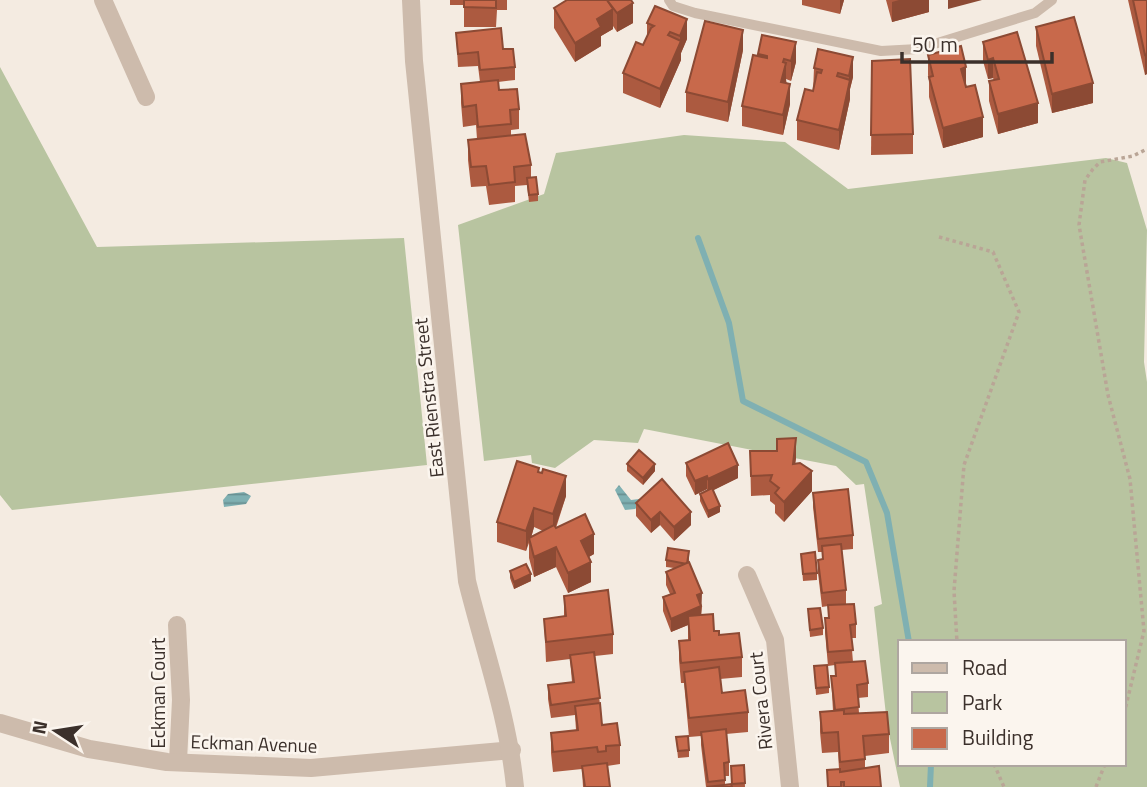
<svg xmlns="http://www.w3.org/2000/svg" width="1147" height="787" font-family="'Titillium Web',sans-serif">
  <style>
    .green { fill: #b8c4a0; fill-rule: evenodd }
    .water { fill: url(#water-rules) }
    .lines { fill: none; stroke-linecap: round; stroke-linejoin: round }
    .stream { stroke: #7fb0b2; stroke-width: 6 }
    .path { stroke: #b9a596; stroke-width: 3.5; stroke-dasharray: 3.5 3.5; stroke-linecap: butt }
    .service { stroke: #cdbbac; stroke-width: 10 }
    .minor { stroke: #cdbbac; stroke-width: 18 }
    .tertiary { stroke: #cdbbac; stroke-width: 18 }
    .wall { fill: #ac5a40; fill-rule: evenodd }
    .shaded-wall { fill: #8c4a34 }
    .building { fill: #c8694b; stroke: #8c4a34; stroke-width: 2 }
    .labels { text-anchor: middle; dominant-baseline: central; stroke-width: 5; stroke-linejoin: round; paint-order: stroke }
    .street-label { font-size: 19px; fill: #3b302b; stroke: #fbf5ee }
  </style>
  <defs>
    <pattern id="water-rules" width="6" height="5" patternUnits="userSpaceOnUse" patternTransform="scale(1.75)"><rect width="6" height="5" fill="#7fb0b2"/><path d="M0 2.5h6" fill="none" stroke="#699091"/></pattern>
  </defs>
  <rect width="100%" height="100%" fill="#f4ebe1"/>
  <g class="green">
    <polygon points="0,67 97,247 404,238 427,465 12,510 0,495"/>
    <path d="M684,135l101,7 63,47 258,-31 21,5 20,67 -3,132 3,20v405h-247l-13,-63 -13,-117 8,-3 -18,-120 -8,1 -20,-19 -192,-37 -6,14 -44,-3 -39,28 -23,-5 -1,-8 -47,6 -26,-236 86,-31 12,-41zM900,642h224v122h-224z"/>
  </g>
  <g class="water">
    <polygon points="619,485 631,500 639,499 642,503 635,509 625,510 615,490"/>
    <polygon points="244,492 251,496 246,504 224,507 223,500 228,494"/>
  </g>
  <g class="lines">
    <g class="stream">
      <polyline points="698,238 729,323 743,401 866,462 887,513 909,642"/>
      <polyline points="930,787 931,764"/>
    </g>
    <g class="path">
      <polyline points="939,237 993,252 1019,312 964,465 954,591 957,642"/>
      <polyline points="1124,714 1144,631 1130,479 1108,395 1079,225 1085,180 1093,169 1100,162 1133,156 1147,149"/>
      <polyline points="994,764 1004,787"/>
      <polyline points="1096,787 1105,764"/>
    </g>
    <polyline class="service" points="669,0 673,6 695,13 881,51 918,49 1035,13 1052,0"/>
    <g class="minor">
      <polyline points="103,0 146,97"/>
      <polyline points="747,575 775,640 790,787"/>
      <polyline points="177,625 181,700 178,761"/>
      <polyline points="0,723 89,749 167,762 311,768 512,750"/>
    </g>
    <path class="tertiary" d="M411,0l3,61 53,520c17,69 41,135 48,206"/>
  </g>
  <g class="wall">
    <polygon points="450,0 507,0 507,10 497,10 496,27 464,27 464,5 450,5"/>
    <polygon points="631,0 633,23 617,32 613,26 613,29 601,36 601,46 575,62 554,28 554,8"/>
    <polygon points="802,0 844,0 840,14 802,5"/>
    <polygon points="886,0 929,0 929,12 892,22"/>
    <polygon points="1128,0 1147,0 1147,74 1145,75"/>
    <polygon points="655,6 687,39 681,53 681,60 660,108 623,93 623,73 643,45 647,36 647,23"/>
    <polygon points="1036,27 1093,103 1052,113 1036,46"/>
    <polygon points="456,33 503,49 515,67 515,80 498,82 499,90 519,109 519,129 511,130 511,136 531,165 531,178 538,194 538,201 529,202 527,185 515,186 515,202 489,205 486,186 471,187 468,160 468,140 477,139 476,125 463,127 461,103 461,84 480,82 478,66 458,67"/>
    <polygon points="983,42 1038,123 998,134 989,101 989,81 994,80 993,78 988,79 983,61"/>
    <polygon points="743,50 728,122 686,112 686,92"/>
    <polygon points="758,54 796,62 791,81 786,79 790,104 783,135 742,126 742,106"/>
    <polygon points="928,55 966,87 983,137 943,148 929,97 929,82 928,75"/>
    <polygon points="872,61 913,134 913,154 871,155"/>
    <polygon points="814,68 853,77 850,89 850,99 839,150 797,140 797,120 813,91"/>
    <polygon points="750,451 796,458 795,463 812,491 784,522 775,513 775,505 770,501 770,495 751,496"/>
    <polygon points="686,463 738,478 713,490 720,512 708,518 700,501 700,494 707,490 707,489 695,495 686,476"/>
    <polygon points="627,464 655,471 643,485 627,471"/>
    <path d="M539,472l27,24 -10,32 38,26 -5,3 2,25 -23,11 -12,-26 -22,10 -5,-19v-15l-3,8 -29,-9v-20zM534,527l9,4 -12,7z"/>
    <polygon points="662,479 691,525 674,541 660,525 651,533 636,516 636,503"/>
    <polygon points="813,493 853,535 853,549 842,550 846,590 846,604 856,624 856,638 851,638 853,662 868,683 868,697 858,698 859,713 889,734 889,753 865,756 865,768 881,787 827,787 827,770 839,769 838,752 822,753 820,732 820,712 833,711 831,676 835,676 835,665 828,666 825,632 825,618 828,618 828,606 822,607 818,573 818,560 822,560 822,552 818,552 813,507"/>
    <polygon points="801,554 817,573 817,580 803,581"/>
    <polygon points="689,558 689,562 702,607 701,615 714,631 719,635 742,657 742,677 720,679 722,693 748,712 748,732 726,734 729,762 729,776 725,776 725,785 706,787 701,745 701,736 689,737 684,683 681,683 679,660 679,641 688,640 688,625 671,632 663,611 663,597 670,594 666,585 666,572 674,568 666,567 666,560"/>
    <polygon points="510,571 531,581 514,589 510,578"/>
    <polygon points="564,596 613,634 613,654 595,656 602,725 620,745 620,764 607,766 610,787 583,787 582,769 553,772 551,753 551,733 576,730 575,715 551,718 548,699 548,685 572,682 570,659 546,662 544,619 564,616"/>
    <polygon points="808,609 823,628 823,635 810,637"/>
    <polygon points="814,666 829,687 829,693 816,695"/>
    <polygon points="676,737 689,750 689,757 678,758"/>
    <polygon points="744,765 745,787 732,787 731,766"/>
  </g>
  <g class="shaded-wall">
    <polygon points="840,0 844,0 840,14"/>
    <polygon points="899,0 929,0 929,12 892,22 892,2"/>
    <polygon points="948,0 982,0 948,9"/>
    <polygon points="633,3 633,23 617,32 617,13"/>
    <polygon points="613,9 613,29 601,36 601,46 575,62 575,43 597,19"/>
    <polygon points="687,19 687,39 681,53 681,60 660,108 660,89 680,43 680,36"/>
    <polygon points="743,30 743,50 728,122 728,102"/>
    <polygon points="796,42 796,62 791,81 791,61"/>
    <polygon points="1147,54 1147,74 1145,75 1145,55"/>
    <polygon points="853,57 853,77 850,89 850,99 839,150 839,130 849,87 849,76"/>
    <polygon points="993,58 993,78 988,79 988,60"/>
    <polygon points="784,59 784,71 786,63 786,83 781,82"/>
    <polygon points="966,67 966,87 961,89 961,69"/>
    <polygon points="1093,83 1093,103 1052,113 1052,94"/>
    <polygon points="790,84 790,104 783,135 783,115"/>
    <polygon points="1038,103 1038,123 998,134 998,114"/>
    <polygon points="983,117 983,137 943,148 943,128"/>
    <polygon points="796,438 796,458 793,483 793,464"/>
    <polygon points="655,464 655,471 643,485 643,478"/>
    <polygon points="738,465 738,478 708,493 708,479"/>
    <polygon points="812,471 812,491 784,522 784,502"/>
    <polygon points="566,476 566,496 553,534 553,514"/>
    <polygon points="707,476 707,489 695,495 695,481"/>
    <polygon points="720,506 720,512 708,518 708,511"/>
    <polygon points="534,508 534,527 530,541 529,538 526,551 526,531"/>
    <polygon points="660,512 660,525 651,533 651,520"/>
    <polygon points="691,512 691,525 674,541 674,527"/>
    <polygon points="594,534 594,554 581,561 581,541"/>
    <polygon points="556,547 556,567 534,577 534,557"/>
    <polygon points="591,562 591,582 568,593 568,573"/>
    <polygon points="531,574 531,581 514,589 514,582"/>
    <polygon points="702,593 701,620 688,616 688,625 671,632 671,619 697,595"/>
  </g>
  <g class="building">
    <polygon points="464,0 496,0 496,8 464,7"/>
    <polygon points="567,0 607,0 613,9 597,19 601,27 575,43 554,8"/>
    <polygon points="607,0 631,0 633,3 617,13"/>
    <polygon points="1133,0 1147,0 1147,54 1145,55"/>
    <polygon points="655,6 687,19 680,36 670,32 668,35 681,41 660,89 623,73 636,42 643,45 651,28 654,26 647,23"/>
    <polygon points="1074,17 1093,83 1052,94 1036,27"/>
    <polygon points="705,21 743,30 728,102 686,92"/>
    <polygon points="501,28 503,49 513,49 515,67 480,70 478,52 458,54 456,33"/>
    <polygon points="1017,32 1038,103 998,114 989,81 999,79 993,58 988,60 983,42"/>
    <polygon points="762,35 796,42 791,61 784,59 783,62 786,63 781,82 790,84 783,115 742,106 753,55 767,58 767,56 758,54"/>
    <polygon points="961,46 966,67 961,69 966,87 975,85 983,117 943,128 929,77 933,76 928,55"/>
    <polygon points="818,49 853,57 849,76 838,73 837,76 850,80 839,130 797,120 805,89 813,91 817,72 821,73 822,70 814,68"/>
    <polygon points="910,59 913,134 871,135 872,61"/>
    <polygon points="498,80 499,90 517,89 519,109 510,110 511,124 478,127 476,105 463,107 461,84"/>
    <polygon points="525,134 531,165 514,167 515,182 489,185 486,166 471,167 468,140"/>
    <polygon points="536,177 538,194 529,195 527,178"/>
    <polygon points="796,438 793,464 800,463 812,471 784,502 775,493 779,488 770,481 772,475 751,476 750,451 777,451 777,439"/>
    <polygon points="728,443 738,465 708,479 707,476 695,481 686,463"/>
    <polygon points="639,450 655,464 643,478 627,464"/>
    <polygon points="517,461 539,468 538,472 542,473 543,469 566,476 553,514 534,508 526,531 497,522"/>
    <polygon points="662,479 691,512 674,527 660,512 651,520 636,503"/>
    <polygon points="712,488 720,506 708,511 700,494"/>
    <polygon points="848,489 853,535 818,539 813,493"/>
    <polygon points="585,514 594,534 581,541 591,562 568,573 556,547 534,557 529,538 554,525 556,528"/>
    <polygon points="841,544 846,590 822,593 818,560 823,559 822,546"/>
    <polygon points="668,548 689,551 687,564 666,560"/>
    <polygon points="815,552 817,573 803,574 801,554"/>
    <polygon points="689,562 702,593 697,595 701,606 671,619 663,597 675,593 666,572"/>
    <polygon points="526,564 531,574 514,582 510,571"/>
    <polygon points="608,590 613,634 546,642 544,619 566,616 564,596"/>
    <polygon points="854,604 856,624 850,625 853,650 828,652 825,618 829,618 828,605"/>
    <polygon points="820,608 823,628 810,630 808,609"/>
    <polygon points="713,614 714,631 719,631 719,635 739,633 742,657 681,663 679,641 690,640 688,616"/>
    <polygon points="594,652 600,698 551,705 548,685 574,682 570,655"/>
    <polygon points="865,661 868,683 857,685 859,707 835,710 831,676 836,676 835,663"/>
    <polygon points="827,665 829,687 816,688 814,666"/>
    <polygon points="719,667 722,693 745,690 748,712 689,718 684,672"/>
    <polygon points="600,703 602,725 617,723 620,745 606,746 606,751 598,752 597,747 553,752 551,733 578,730 575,706"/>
    <polygon points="844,710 844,714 887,712 889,734 863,736 865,759 840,762 838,732 822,733 820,712"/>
    <polygon points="726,729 729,762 724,763 725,780 708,782 701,732"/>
    <polygon points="688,736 689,750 678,751 676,737"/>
    <polygon points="607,763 610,787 585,787 582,766"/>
    <polygon points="744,765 745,783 732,784 731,766"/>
    <polygon points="879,766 881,787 844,787 844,782 841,782 841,787 828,787 827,770 840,769 840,772"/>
    <polygon points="731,784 732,787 707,787"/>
  </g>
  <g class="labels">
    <g class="street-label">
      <text transform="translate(428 398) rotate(-96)">East Rienstra Street</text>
      <text transform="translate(157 693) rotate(-90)">Eckman Court</text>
      <text transform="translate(760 701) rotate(-96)">Rivera Court</text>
      <text transform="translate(254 743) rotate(2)">Eckman Avenue</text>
    </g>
  </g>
  <rect x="898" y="640" width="228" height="126" fill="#fbf5ee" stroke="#aea6a0" stroke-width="2"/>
  <rect x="912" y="663" width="35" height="10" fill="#cdbbac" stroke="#aea6a0" stroke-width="2"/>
  <text x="962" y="675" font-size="21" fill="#3b302b">Road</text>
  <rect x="912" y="692" width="35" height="21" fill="#b8c4a0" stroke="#aea6a0" stroke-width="2"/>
  <text x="962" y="710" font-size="21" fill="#3b302b">Park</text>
  <rect x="912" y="728" width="35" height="21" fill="#c8694b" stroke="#aea6a0" stroke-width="2"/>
  <text x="962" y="745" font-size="21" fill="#3b302b">Building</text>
  <g transform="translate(56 731) rotate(282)" stroke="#fbf5ee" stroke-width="5" paint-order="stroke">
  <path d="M0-5L12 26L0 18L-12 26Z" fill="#3b302b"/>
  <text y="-10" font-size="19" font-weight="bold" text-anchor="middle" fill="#3b302b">N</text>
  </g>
  <path d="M902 52v10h150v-10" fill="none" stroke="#3b302b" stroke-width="3.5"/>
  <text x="912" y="52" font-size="21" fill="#3b302b" stroke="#fbf5ee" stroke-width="5" paint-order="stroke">50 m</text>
</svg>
